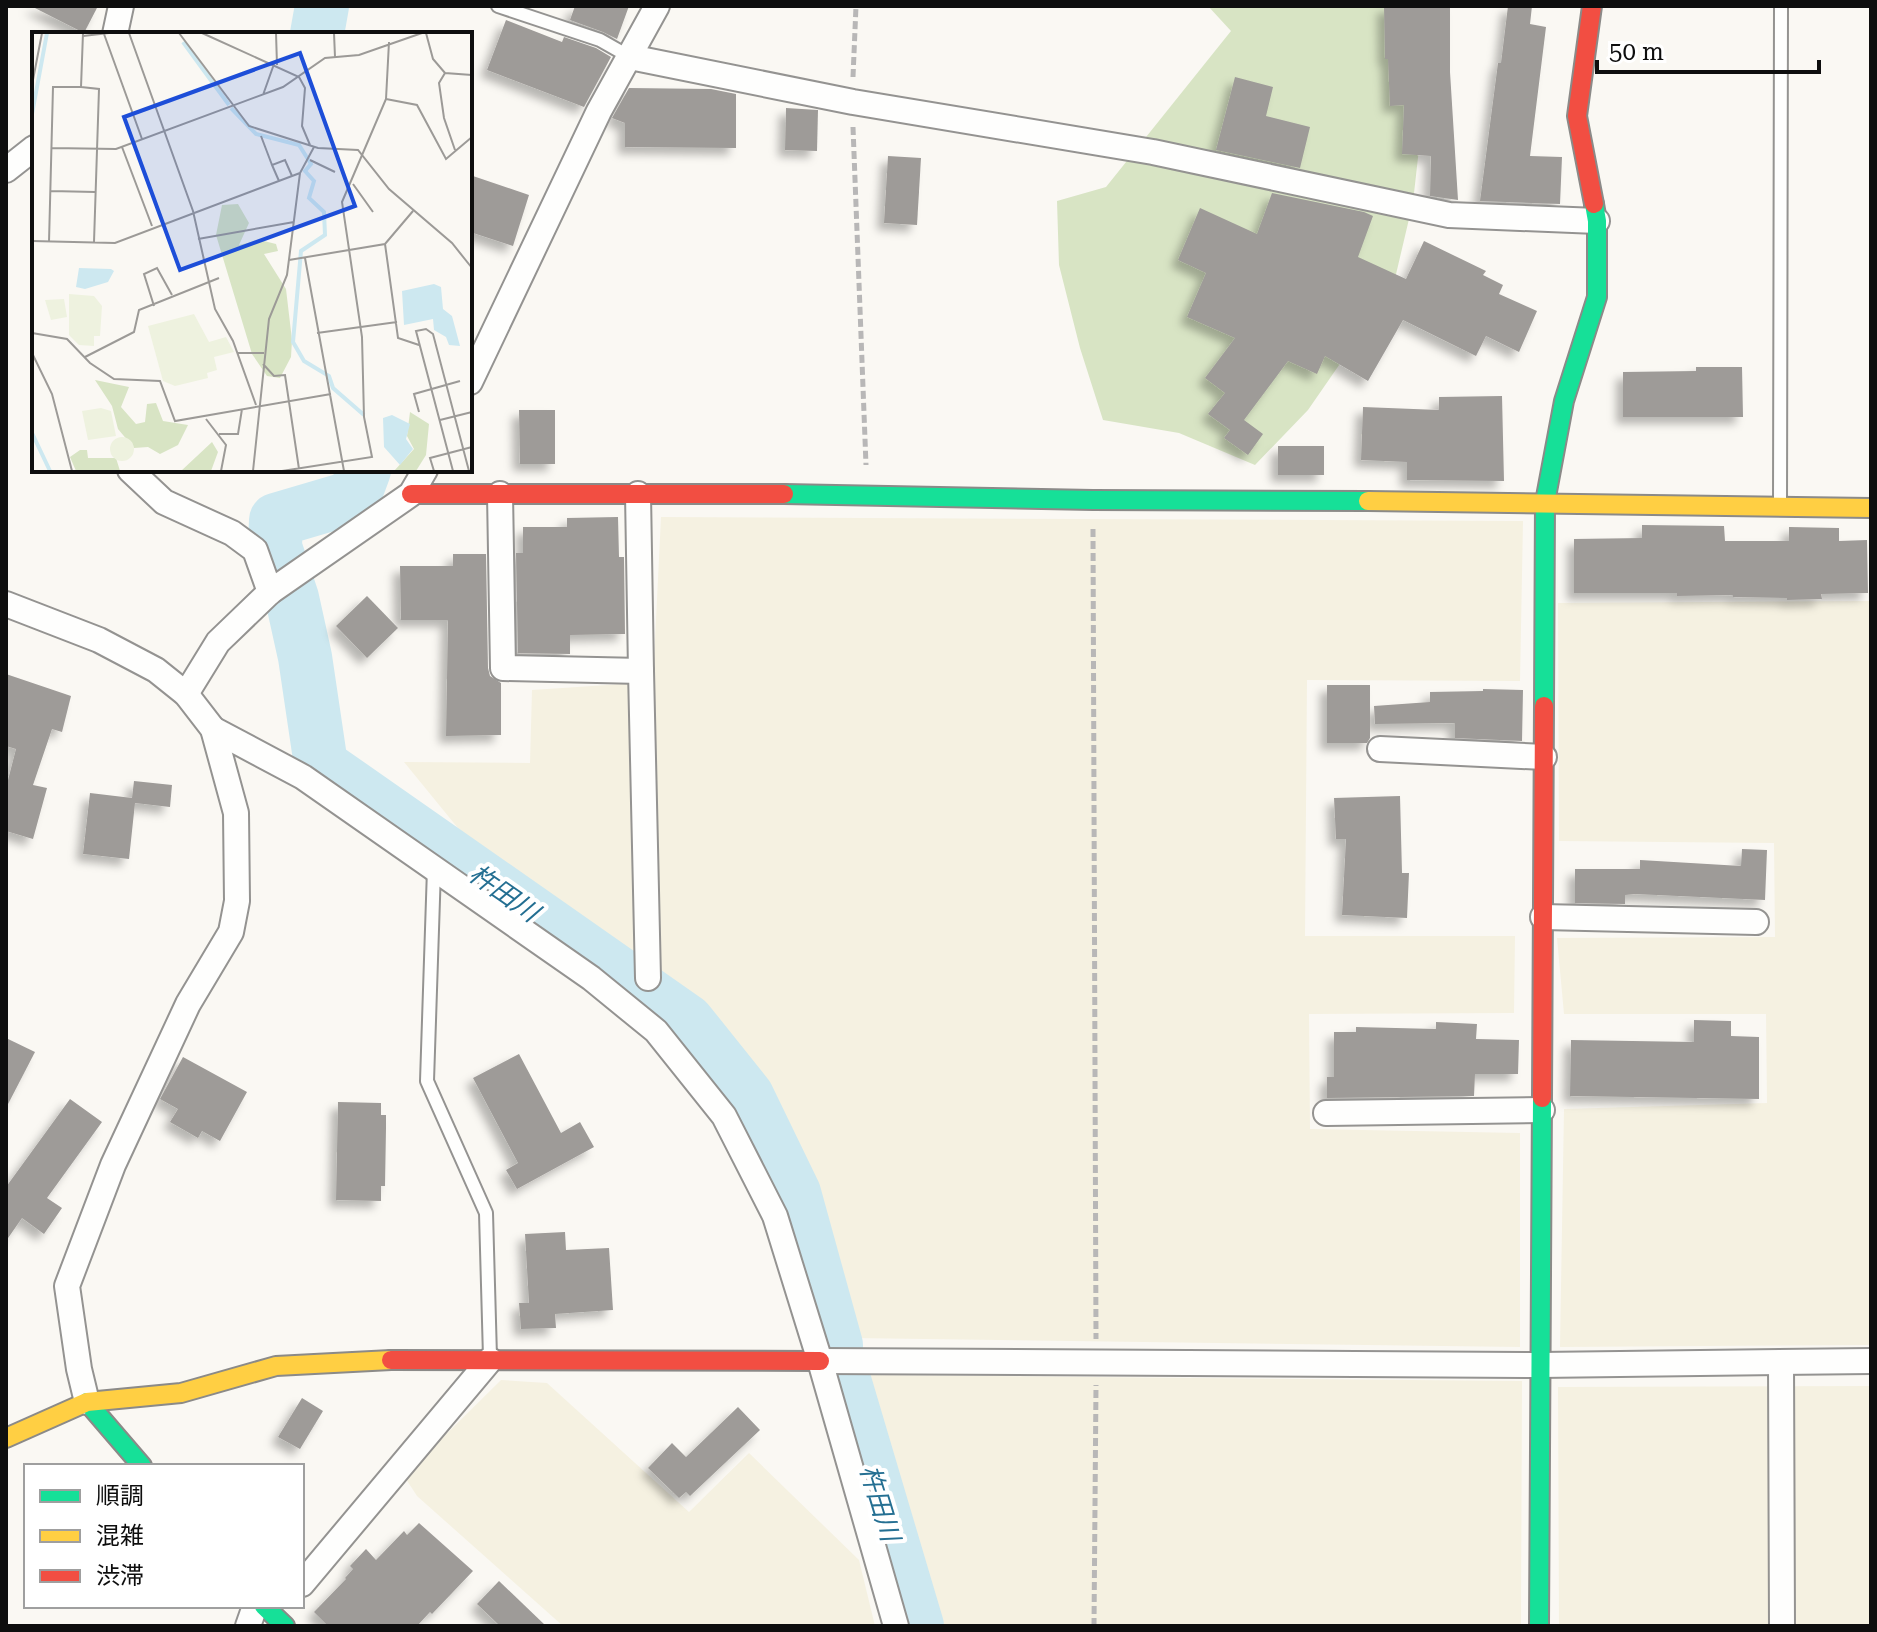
<svg xmlns="http://www.w3.org/2000/svg" width="1877" height="1632" font-family="'Roboto Serif','Noto Sans JP',serif">
  <style>
    .farmland { fill: #f5f1e1 }
    .forest { fill: #d8e4c4 }
    .lines { fill: none; stroke-linecap: round; stroke-linejoin: round }
    .river { stroke: #cde8f0; stroke-width: 54 }
    .building { fill: #9e9b98; filter: url(#shadow) }
    .lane-casing { stroke: #949391; stroke-width: 16 }
    .street-casing { stroke: #949391; stroke-width: 28 }
    .fast-casing { stroke: #8b8a88; stroke-width: 22 }
    .slow-casing { stroke: #8b8a88; stroke-width: 22 }
    .jam-casing { stroke: #8b8a88; stroke-width: 22 }
    .path { stroke: #b8b7b7; stroke-width: 5; stroke-dasharray: 8 4; stroke-linecap: butt }
    .lane { stroke: #fefefd; stroke-width: 12 }
    .street { stroke: #fefefd; stroke-width: 24 }
    .fast { stroke: #16e098; stroke-width: 18 }
    .slow { stroke: #ffcf43; stroke-width: 18 }
    .jam { stroke: #f24e42; stroke-width: 18 }
    .labels { text-anchor: middle; dominant-baseline: central; stroke-width: 8; stroke-linejoin: round; paint-order: stroke }
    .water-label { font-size: 26px; font-style: italic; fill: #246f92; stroke: #fff }
    .inset-river { fill: none; stroke: #cde8f0; stroke-width: 4 }
    .inset-road { fill: none; stroke: #9c9a97; stroke-width: 2 }
    .view { fill: #1d4ed8; fill-opacity: 0.15; stroke: #1d4ed8; stroke-width: 4 }
    .inset-edge { fill: none; stroke: #0e0e0e; stroke-width: 4 }
  </style>
  <defs>
    <filter id="shadow"><feDropShadow dx="-7" dy="7" stdDeviation="4" flood-color="#0004"/></filter>
  </defs>
  <rect width="100%" height="100%" fill="#faf8f3"/>
  <g class="farmland">
    <polygon points="661,517 1523,521 1520,681 1307,680 1305,936 1515,936 1514,1013 1309,1014 1310,1129 1520,1133 1520,1347 850,1338 816,1207 745,1066 661,981 562,918 462,833 404,762 530,763 532,690 653,682"/>
    <polygon points="1871,601 1871,1345 1560,1347 1564,1109 1767,1103 1766,1014 1564,1014 1557,938 1775,937 1774,843 1559,841 1558,603"/>
    <polygon points="871,1375 1522,1381 1521,1626 936,1626 867,1395"/>
    <polygon points="501,1380 547,1383 689,1512 749,1453 859,1560 875,1626 563,1626 417,1496 404,1476"/>
    <polygon points="1871,1386 1871,1626 1559,1626 1558,1387"/>
  </g>
  <polygon class="forest" points="1208,6 1435,6 1413,202 1393,287 1308,410 1255,465 1179,433 1103,420 1080,348 1059,265 1057,201 1106,187 1231,31"/>
  <g class="lines">
    <g class="river">
      <polyline points="317,34 322,6"/>
      <polyline points="364,470 354,497 276,520 275,547 292,598 305,657 321,765 687,1021 747,1096 794,1193 836,1345"/>
      <polyline points="844,1380 917,1626"/>
    </g>
  </g>
  <g class="building">
    <polygon points="31,6 98,6 84,33"/>
    <polygon points="575,6 629,6 617,39 603,32 570,20"/>
    <polygon points="1384,6 1450,6 1450,72 1458,200 1430,196 1431,156 1402,154 1404,105 1390,106 1388,59 1385,59"/>
    <polygon points="1508,6 1532,6 1530,24 1546,27 1530,156 1562,157 1560,204 1480,201 1498,63 1501,63"/>
    <polygon points="506,20 562,42 564,37 596,48 611,57 584,107 487,70"/>
    <polygon points="1235,77 1273,87 1266,116 1310,127 1300,168 1216,150"/>
    <polygon points="629,88 711,89 736,94 736,148 625,147 625,123 612,118"/>
    <polygon points="786,108 818,110 817,151 785,150"/>
    <polygon points="888,156 921,158 917,225 884,223"/>
    <polygon points="470,175 529,195 513,246 470,232"/>
    <polygon points="1272,193 1364,212 1373,216 1358,257 1406,279 1424,241 1486,271 1483,275 1503,285 1499,294 1537,311 1519,352 1486,336 1476,356 1403,320 1368,381 1325,356 1317,374 1288,361 1244,420 1263,434 1248,455 1224,438 1230,430 1208,414 1225,393 1205,378 1235,338 1187,317 1206,273 1178,260 1200,208 1257,234"/>
    <polygon points="1696,367 1742,367 1743,417 1623,417 1623,372 1696,371"/>
    <polygon points="1502,396 1504,481 1407,480 1407,462 1361,460 1363,407 1439,410 1439,397"/>
    <polygon points="519,410 555,410 555,464 520,464"/>
    <rect x="1278" y="446" width="46" height="29"/>
    <polygon points="618,517 619,557 624,557 625,634 570,635 570,654 518,653 516,553 523,553 523,527 567,527 567,518"/>
    <polygon points="1642,525 1724,526 1725,541 1789,541 1789,527 1839,528 1839,541 1867,540 1868,593 1821,594 1822,599 1787,600 1787,598 1733,597 1733,595 1677,596 1677,593 1574,593 1574,539 1642,538"/>
    <polygon points="453,554 486,554 488,668 490,676 501,683 501,735 446,736 448,620 401,620 400,566 453,566"/>
    <polygon points="367,596 398,628 367,658 336,626"/>
    <polygon points="6,674 71,696 62,732 52,729 33,785 47,788 33,839 6,831 6,788 16,749 6,746"/>
    <polygon points="1327,685 1370,685 1370,738 1367,743 1327,743"/>
    <polygon points="1483,689 1523,690 1522,741 1455,738 1455,723 1375,724 1374,706 1430,702 1430,692 1483,691"/>
    <polygon points="134,781 172,785 170,807 135,803 129,859 83,854 90,793 132,798"/>
    <polygon points="1400,796 1402,873 1409,873 1407,918 1342,915 1346,839 1336,839 1334,798"/>
    <polygon points="1742,849 1767,850 1765,900 1635,894 1625,895 1625,904 1575,903 1575,869 1640,869 1640,860 1741,866"/>
    <polygon points="1694,1020 1731,1021 1731,1036 1759,1037 1759,1099 1570,1096 1571,1040 1694,1042"/>
    <polygon points="1436,1022 1477,1024 1476,1039 1519,1040 1518,1074 1475,1074 1474,1096 1327,1098 1327,1077 1334,1077 1334,1032 1356,1032 1356,1027 1436,1029"/>
    <polygon points="6,1038 35,1052 6,1108"/>
    <polygon points="519,1054 561,1133 580,1122 594,1147 517,1189 506,1170 518,1163 473,1078"/>
    <polygon points="183,1057 247,1092 220,1141 202,1131 198,1138 170,1122 178,1109 160,1099"/>
    <polygon points="70,1099 102,1122 47,1198 62,1208 44,1234 22,1218 6,1241 6,1187"/>
    <polygon points="338,1102 381,1103 381,1115 386,1115 386,1128 385,1186 381,1186 381,1201 336,1200"/>
    <polygon points="565,1232 566,1250 609,1248 613,1310 555,1314 556,1328 521,1329 519,1303 529,1303 525,1234"/>
    <polygon points="302,1398 323,1411 300,1449 278,1437"/>
    <polygon points="738,1407 760,1430 690,1496 686,1492 679,1498 648,1468 672,1443 686,1457"/>
    <polygon points="419,1523 473,1571 432,1614 430,1612 417,1626 328,1626 314,1612 346,1579 345,1578 353,1569 350,1566 366,1549 376,1560 404,1531 407,1535"/>
    <polygon points="499,1581 546,1626 500,1626 477,1604"/>
  </g>
  <g class="lines">
    <defs>
      <g id="lane">
        <polyline points="498,6 600,40 630,57"/>
        <polyline points="1780,503 1781,6"/>
        <polyline points="434,869 427,1081 486,1213 490,1357"/>
      </g>
      <g id="street">
        <polyline points="115,34 121,6"/>
        <polyline points="630,57 853,102 1153,152 1449,215 1597,221"/>
        <polyline points="6,170 34,148"/>
        <polyline points="470,382 599,111 657,6"/>
        <polyline points="130,470 164,502 232,533 255,550 270,592"/>
        <polyline points="500,494 503,668 641,671 638,494"/>
        <polyline points="6,604 99,640 156,670 186,694 213,729 236,813 237,901 231,932 188,1004 113,1165 67,1286 79,1369 87,1402"/>
        <polyline points="641,671 648,978"/>
        <polyline points="186,694 218,642 270,592 411,494 425,470"/>
        <polyline points="213,729 303,777 591,978 656,1031 724,1116 775,1216 820,1361 896,1626"/>
        <polyline points="1380,749 1544,757"/>
        <polyline points="1543,917 1756,922"/>
        <polyline points="1326,1113 1542,1110"/>
        <polyline points="820,1361 1540,1365 1871,1361"/>
        <polyline points="1781,1362 1782,1626"/>
        <polyline points="302,1584 490,1360"/>
        <polyline points="248,1626 255,1606"/>
      </g>
      <g id="fast">
        <polyline points="784,494 1093,500 1368,501"/>
        <polyline points="1544,706 1545,502 1564,401 1597,297 1597,221 1594,204"/>
        <polyline points="87,1402 142,1466"/>
        <polyline points="264,1606 285,1626"/>
        <polyline points="1539,1626 1542,1098"/>
      </g>
      <g id="slow">
        <polyline points="1368,501 1871,508"/>
        <polyline points="6,1438 87,1402 181,1393 276,1366 391,1360"/>
      </g>
      <g id="jam">
        <polyline points="1592,6 1577,116 1594,204"/>
        <polyline points="411,494 784,494"/>
        <polyline points="1542,1098 1544,706"/>
        <polyline points="391,1360 820,1361"/>
      </g>
    </defs>
    <use href="#lane" class="lane-casing"/>
    <use href="#street" class="street-casing"/>
    <use href="#fast" class="fast-casing"/>
    <use href="#slow" class="slow-casing"/>
    <use href="#jam" class="jam-casing"/>
    <g class="path">
      <polyline points="853,77 856,6"/>
      <polyline points="853,127 866,465"/>
      <polyline points="1093,529 1096,1339"/>
      <polyline points="1094,1626 1096,1385"/>
    </g>
    <use href="#lane" class="lane"/>
    <use href="#street" class="street"/>
    <use href="#fast" class="fast"/>
    <use href="#slow" class="slow"/>
    <use href="#jam" class="jam"/>
  </g>
  <g class="labels">
    <g class="water-label">
      <text transform="translate(504 893) rotate(35)">杵田川</text>
      <text transform="translate(880 1503) rotate(73)">杵田川</text>
    </g>
  </g>
  <g transform="translate(32 32)">
    <rect width="440" height="440" fill="#faf8f3"/>
    <path d="M206,172l11,19 -10,22 21,-5 16,4 2,7 -14,3 22,35 6,51 -1,17 -11,21 -13,-2 -15,-22 -36,-119 6,-30zM63,348l34,7 -8,20 15,17 9,-2 2,-18 9,-1 7,18 25,4 -10,20 -18,9 -12,-7 -14,1 -16,-19 -6,-23zM378,380l19,12 -3,31 -10,16h-22l20,-22 -7,-13zM180,410l6,10 -7,19h-30zM48,418h7l1,8h28l4,13h-44l-6,-14z" fill="#d8e4c4"/>
    <path d="M37,262l25,2 8,10 -2,30h-6v10l-15,-1 -10,-10zM32,267l3,18 -16,3 -6,-20zM162,282l15,28 17,-5 8,15 -20,5 3,13 -10,3 1,5 -33,8 -12,-5 -15,-55zM69,376l10,3 5,25 -28,4 -6,-29zM78 417a12 12 0 1 1 24 0a12 12 0 1 1-24 0Z" fill="#eef2df"/>
    <path d="M47,236l32,1 3,2 -6,11 -23,7 -9,-2zM402,252l7,3 2,22 9,7 8,30 -11,-1 -3,-8 -12,-7 -1,-11 -29,6 -2,-34zM360,383l18,9 -4,15 7,10 -13,16 -16,-18 -1,-29z" fill="#cde8f0"/>
    <path class="inset-river" d="M151,10l46,63M199,76l25,26 43,11 12,19 -6,7 9,10 -5,17 15,14 1,23 -24,16 -8,91 11,19 25,15 4,12 31,27M0,82l15,-81M0,401l18,38"/>
    <path class="inset-road" d="M97,1l64,178 22,98 18,32 23,64M147,1l70,93 69,22 40,2 31,39 63,54 20,25M170,1l97,44 6,11 -3,38 8,19M244,1l1,32M302,1l1,24M394,1l7,26 12,14 27,2M72,2l38,105M51,4l26,-3M413,41l-6,10 5,35 11,32M0,53l10,-52M49,55l2,-54M231,63l11,-31M354,67l31,6 29,54 26,-22M229,104l11,29M90,115l30,79M20,116l64,1 167,-62 42,-29 34,-3 63,-22M278,128l25,12M247,149l-7,-16 13,-5 7,16M321,152l20,28M19,159l44,1M166,207l96,-17M0,209l83,2 185,-70M17,210l4,-155h28l18,2 -5,153M353,212l13,94 21,7M273,226l39,213M257,228l96,-16 28,-33M122,274l-10,-32 13,-6 15,27M0,301l35,6 23,24 24,16 46,2 15,40 156,-27M285,301l80,-11M0,321l20,41 20,77M206,321h26M53,325l49,-25 5,-22 80,-32M231,332l11,12 11,-1 14,94M387,380l-5,-18 46,-13M174,387l20,26 -5,26M408,388l32,-8M187,402h19l4,-25M221,439l16,-152 18,-44 13,-102 14,-26M250,439l90,-14 -8,-40 -2,-80 -20,-135 44,-103 3,-57M402,439l-4,-13 42,-11M421,439l-37,-140 10,-2 7,5 36,137"/>
    <path class="view" d="M268,21l55,153 -175,64 -56,-153z"/>
    <rect width="440" height="440" class="inset-edge"/>
  </g>
  <rect width="1877" height="1632" fill="none" stroke="#0e0e0e" stroke-width="16"/>
  <rect x="24" y="1464" width="280" height="144" fill="#ffffff" stroke="#9f9f9f" stroke-width="2"/>
  <rect x="40" y="1490" width="40" height="12" fill="#16e098" stroke="#9f9f9f" stroke-width="2"/>
  <text x="96" y="1504" font-size="24" fill="#0e0e0e">順調</text>
  <rect x="40" y="1530" width="40" height="12" fill="#ffcf43" stroke="#9f9f9f" stroke-width="2"/>
  <text x="96" y="1544" font-size="24" fill="#0e0e0e">混雑</text>
  <rect x="40" y="1570" width="40" height="12" fill="#f24e42" stroke="#9f9f9f" stroke-width="2"/>
  <text x="96" y="1584" font-size="24" fill="#0e0e0e">渋滞</text>
  <path d="M1597 60v12h222v-12" fill="none" stroke="#0e0e0e" stroke-width="4"/>
  <text x="1609" y="60" font-size="24" fill="#0e0e0e" stroke="#ffffff" stroke-width="6" paint-order="stroke">50 m</text>
</svg>
